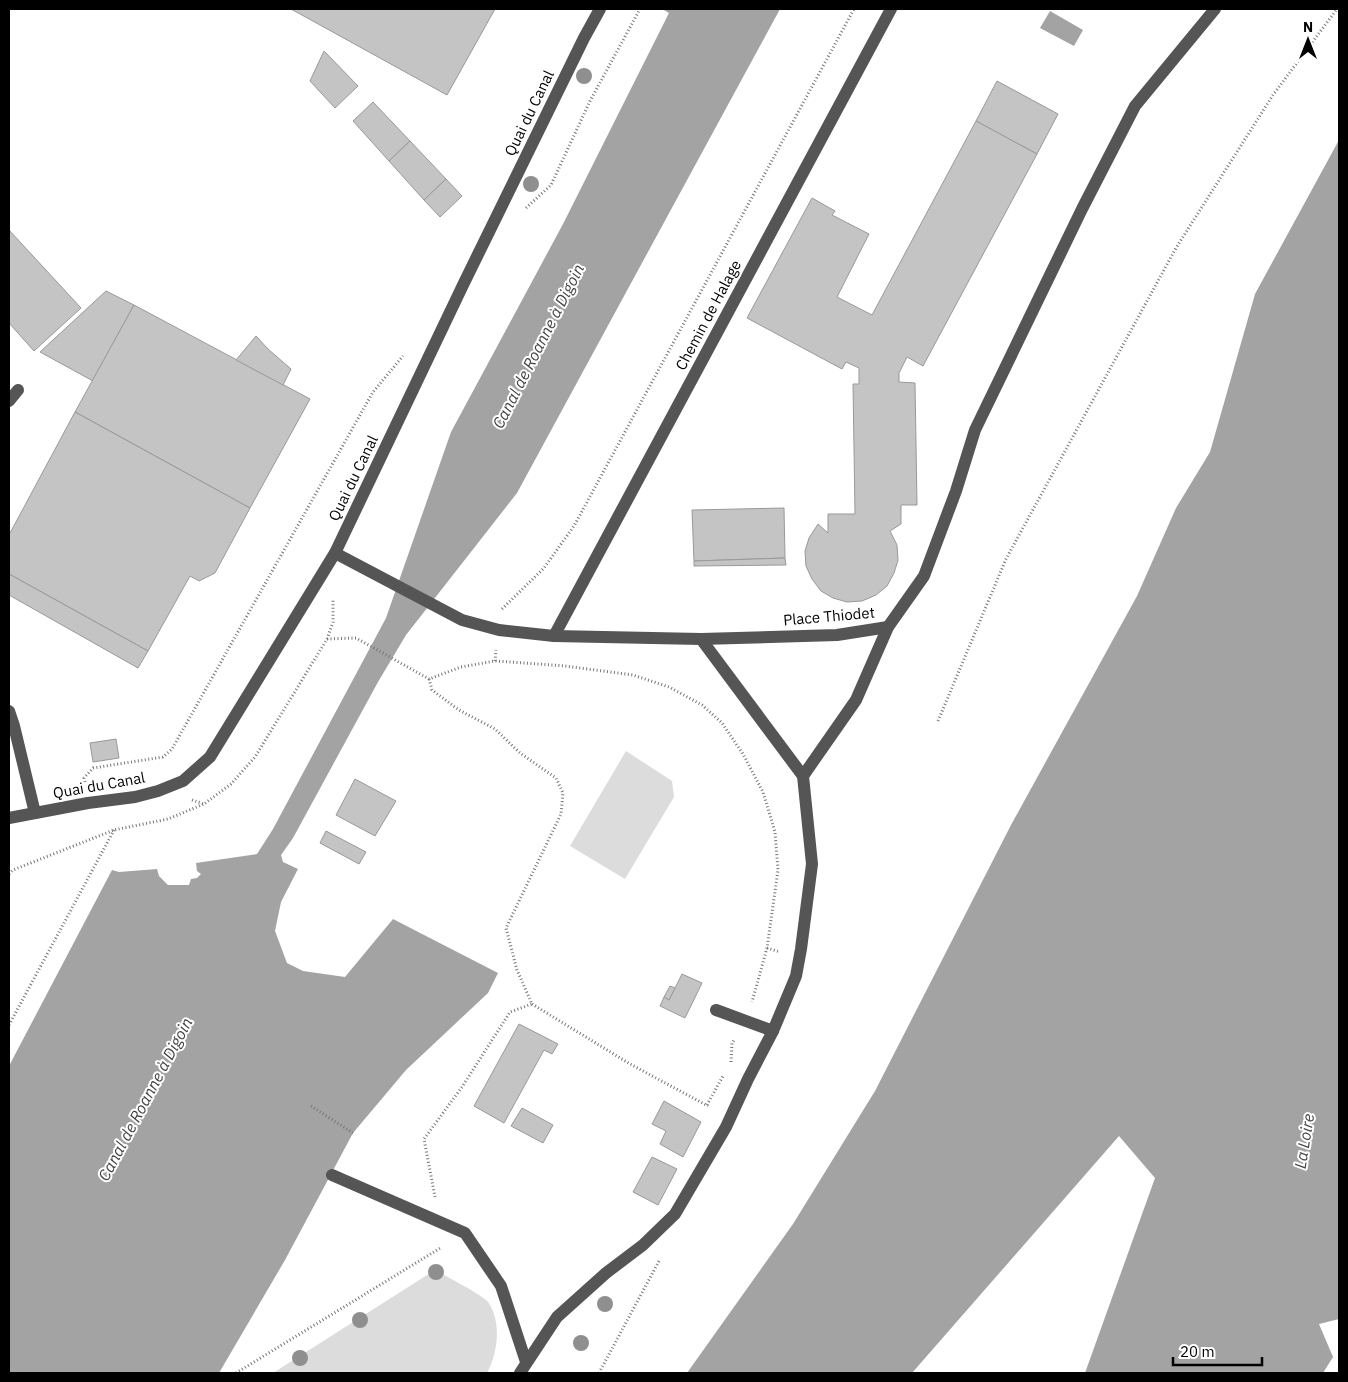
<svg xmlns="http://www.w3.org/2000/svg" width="1348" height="1382" font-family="'IBM Plex Sans',sans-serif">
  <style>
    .green { fill: #dcdcdc }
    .water { fill: #a3a3a3 }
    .building { fill: #c4c4c4; stroke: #999 }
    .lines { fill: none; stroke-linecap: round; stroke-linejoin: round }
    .path { stroke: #777; stroke-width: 3; stroke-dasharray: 1 2.5; stroke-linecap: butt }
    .minor { stroke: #555; stroke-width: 12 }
    .tree { fill: #8f8f8f }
    .labels { text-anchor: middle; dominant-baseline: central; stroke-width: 4; stroke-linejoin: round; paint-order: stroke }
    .street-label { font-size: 15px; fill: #000; stroke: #fff }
    .water-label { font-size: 16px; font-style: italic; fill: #444; stroke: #fff }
  </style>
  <rect width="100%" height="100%" fill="#fff"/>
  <g class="green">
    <polygon points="626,751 672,781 674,797 625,879 570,846"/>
    <path d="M435,1270c9,5 49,26 53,32 14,20 10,51 -1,71h-214z"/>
  </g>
  <g class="water">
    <polygon points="662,9 780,9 517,493 406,635 378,682 293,838 281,855 283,862 298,869 281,902 275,931 287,963 303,971 345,977 393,919 498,973 488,993 406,1070 353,1133 285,1260 219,1373 9,1373 9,1066 112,870 119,872 157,869 159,876 168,885 189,885 191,879 197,878 201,874 197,871 196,863 257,854 273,829 386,618 451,432 563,224 669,13"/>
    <polygon points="1050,11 1083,30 1074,46 1040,28"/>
    <polygon points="1339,140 1339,1319 1319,1324 1333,1357 1323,1373 1085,1373 1155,1178 1119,1136 912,1373 687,1373 793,1224 875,1091 1011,825 1137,596 1176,508 1210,452 1255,294"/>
  </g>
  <g class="building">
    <polygon points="291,9 495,9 447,95"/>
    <polygon points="324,51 358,86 335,108 310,81"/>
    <polygon points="997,81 1058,114 1037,154 976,121"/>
    <polygon points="373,102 410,141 389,161 353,121"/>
    <polygon points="976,121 1037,154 923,366 907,357 899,373 899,382 915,383 917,505 901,505 901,524 890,531 897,545 898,560 894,573 887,586 876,595 862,601 847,602 833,598 821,591 812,579 806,566 805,551 809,538 818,524 828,533 828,514 855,514 853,384 859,384 859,368 846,362 842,369 747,318 812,198 835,211 832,215 869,234 837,297 872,315"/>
    <polygon points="410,141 446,179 424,200 389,161"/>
    <polygon points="446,179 462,196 440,217 424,200"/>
    <polygon points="9,230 81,308 34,351 9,323"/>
    <polygon points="106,291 134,305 93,381 40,352"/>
    <polygon points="134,305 310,399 250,508 75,412"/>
    <polygon points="256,336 268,349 291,369 283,385 236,360"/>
    <polygon points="75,412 250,508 215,573 199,581 190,576 148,651 9,574 9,535"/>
    <polygon points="784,508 785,558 694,561 692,510"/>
    <polygon points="785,558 786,565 694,566 694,561"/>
    <polygon points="9,574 148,651 138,668 9,595"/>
    <polygon points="116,739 119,758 93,762 90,743"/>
    <polygon points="355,779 396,801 375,836 336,815"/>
    <polygon points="326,831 366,852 359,864 320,843"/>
    <polygon points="682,974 702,983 685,1018 660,1006 664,997 669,1000"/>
    <polygon points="670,986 675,988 669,1000 664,997"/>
    <polygon points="519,1024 558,1044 552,1054 544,1050 504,1123 474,1106"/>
    <polygon points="664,1101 701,1122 683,1157 660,1144 666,1131 652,1124"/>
    <polygon points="522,1108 553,1125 543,1143 511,1126"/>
    <polygon points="652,1157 677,1169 658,1205 633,1192"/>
  </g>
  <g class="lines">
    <g class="path">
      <polyline points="526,208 551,185 590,101 640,9"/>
      <polyline points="502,609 544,568 574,526 854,9"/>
      <polyline points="327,639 356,638 429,679 461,667 495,661 565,666 633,675 669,687 702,705 722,723 743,754 763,792 775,832 778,870 767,948 752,1002"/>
      <polyline points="495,661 496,650"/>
      <polyline points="429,679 432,690 459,710 495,729 520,753 556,778 563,793 561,814 506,928 517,970 532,1004 510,1012 462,1087 424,1139 435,1197"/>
      <polyline points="938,721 1006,559 1176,248 1273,95 1337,9"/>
      <polyline points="85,782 84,778 93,768 163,757 172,749 373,392 403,356"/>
      <polyline points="192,800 204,804 231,784 255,757 327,639 333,622 333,599"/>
      <polyline points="9,874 13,870 114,830 168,819 204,804"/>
      <polyline points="767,948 780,952"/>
      <polyline points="532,1004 630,1064 708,1106"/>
      <polyline points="9,1025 114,830"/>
      <polyline points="731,1062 732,1043 735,1039"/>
      <polyline points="707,1105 723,1076"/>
      <polyline points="311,1106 353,1133"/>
      <polyline points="236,1373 442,1247"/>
      <polyline points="599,1373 659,1261"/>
    </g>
    <g class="minor">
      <polyline points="9,401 18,390"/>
      <polyline points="335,553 462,620 499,630 554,636 701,639 837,635 888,627"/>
      <polyline points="554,636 891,9"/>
      <polyline points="701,639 803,776"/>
      <polyline points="9,711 14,726 35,813"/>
      <polyline points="803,776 856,700 888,627 924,576 956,491 975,430 1082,209 1135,106 1215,9"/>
      <polyline points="9,818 88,803 135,797 158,791 183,781 210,757 335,553 463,285 584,38 600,9"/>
      <polyline points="716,1010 773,1031"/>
      <polyline points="332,1175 465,1233 501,1286 526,1362"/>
      <polyline points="520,1373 557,1317 606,1273 643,1245 675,1214 726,1127 748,1079 773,1031 796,976 801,949 812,864 803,776"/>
    </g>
  </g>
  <g class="tree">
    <circle cx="584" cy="76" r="8"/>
    <circle cx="531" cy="184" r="8"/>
    <circle cx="436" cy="1272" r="8"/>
    <circle cx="605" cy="1304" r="8"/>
    <circle cx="360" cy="1320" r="8"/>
    <circle cx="581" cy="1343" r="8"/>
    <circle cx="300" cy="1358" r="8"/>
  </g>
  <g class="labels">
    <g class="street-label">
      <text transform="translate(529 113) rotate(-64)">Quai du Canal</text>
      <text transform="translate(708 315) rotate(-62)">Chemin de Halage</text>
      <text transform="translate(353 478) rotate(-64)">Quai du Canal</text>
      <text transform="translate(829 616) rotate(-5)">Place Thiodet</text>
      <text transform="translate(99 785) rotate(-10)">Quai du Canal</text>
    </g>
    <g class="water-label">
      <text transform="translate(538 346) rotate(-63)">Canal de Roanne à Digoin</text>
      <text transform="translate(145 1099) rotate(-62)">Canal de Roanne à Digoin</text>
      <text transform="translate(1304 1141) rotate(-81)">La Loire</text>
    </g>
  </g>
  <rect width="1348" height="1382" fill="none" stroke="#000000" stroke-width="20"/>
  <g transform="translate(1308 40)" stroke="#ffffff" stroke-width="4" paint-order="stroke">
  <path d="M0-4L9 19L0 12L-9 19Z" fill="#000000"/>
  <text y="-8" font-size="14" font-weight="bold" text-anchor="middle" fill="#000000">N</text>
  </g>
  <path d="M1173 1357v8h89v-8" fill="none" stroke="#000000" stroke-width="2.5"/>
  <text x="1180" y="1357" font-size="15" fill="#000000" stroke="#ffffff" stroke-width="4" paint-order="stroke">20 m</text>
</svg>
